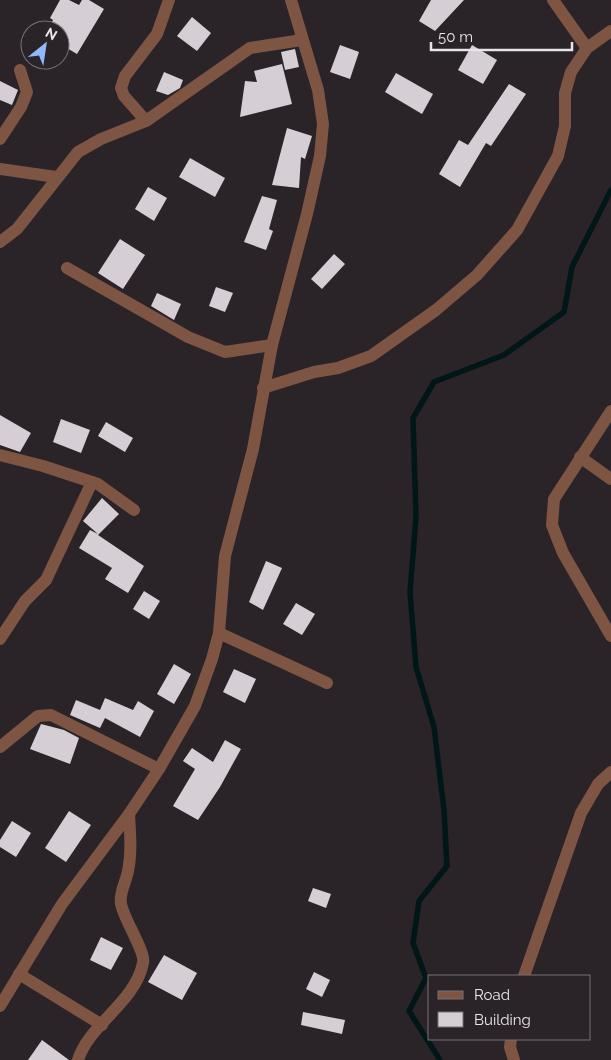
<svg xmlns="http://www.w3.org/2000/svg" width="611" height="1060" font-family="Raleway,sans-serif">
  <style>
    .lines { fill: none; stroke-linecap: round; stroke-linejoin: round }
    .stream { stroke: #001617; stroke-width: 5.5 }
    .building { fill: #d6ced5 }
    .minor { stroke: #7e5442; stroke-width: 12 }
  </style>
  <rect width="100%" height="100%" fill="#2a2429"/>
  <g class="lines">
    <polyline class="stream" points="440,1060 409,1011 426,978 413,943 419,901 447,866 444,810 434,727 416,667 410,592 416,517 413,418 434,382 504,355 564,312 572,267 611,190"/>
  </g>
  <g class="building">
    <polygon points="60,0 69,0 79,5 82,0 89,0 104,9 77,54 60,44 60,30 48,30 53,20 50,18"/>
    <polygon points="431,0 464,0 435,31 419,21"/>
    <polygon points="192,17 211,33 197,51 177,36"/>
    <polygon points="340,45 359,52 350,79 330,72"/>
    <polygon points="472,45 497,60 483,84 458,70"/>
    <polygon points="295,49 299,67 285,70 281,52"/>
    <polygon points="282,64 292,104 240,117 245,81 257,82 254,71"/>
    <polygon points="164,72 183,80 180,88 168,95 156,91"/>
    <polygon points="396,73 433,94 422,114 385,92"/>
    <polygon points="0,81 18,90 12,105 0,100"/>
    <polygon points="509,84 526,94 491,146 486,143 460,187 439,174 459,140 468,145"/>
    <polygon points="287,128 312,136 305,159 301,157 299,188 272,185"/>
    <polygon points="190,158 225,178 215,197 179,177"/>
    <polygon points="148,187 167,198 154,221 135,209"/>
    <polygon points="262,196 277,200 269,229 273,231 266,250 244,242"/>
    <polygon points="120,239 145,255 123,289 98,273"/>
    <polygon points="334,254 345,264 322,289 311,279"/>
    <polygon points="216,287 233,293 225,312 209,306"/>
    <polygon points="157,293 181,304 174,320 151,306"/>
    <polygon points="0,415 31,433 20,452 0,445"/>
    <polygon points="61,419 90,430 81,453 53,442"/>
    <polygon points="106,422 133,438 125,452 98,436"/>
    <polygon points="102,498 119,514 98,535 144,566 128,593 105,579 112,568 79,548 90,530 98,534 83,521"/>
    <polygon points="266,561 282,568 263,610 249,602"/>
    <polygon points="144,591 160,601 149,619 133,609"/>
    <polygon points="296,603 315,614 302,635 283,624"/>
    <polygon points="174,664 191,674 174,704 157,694"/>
    <polygon points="234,669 256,679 245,703 223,692"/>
    <polygon points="105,698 133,710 138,701 154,711 140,737 105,718 100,728 70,715 76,700 100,710"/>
    <polygon points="41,724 64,730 79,738 70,764 30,749"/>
    <polygon points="225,740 241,749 220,787 198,820 173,806 195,769 183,761 192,748 213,762"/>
    <polygon points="69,811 91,825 66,862 45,848"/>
    <polygon points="12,821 31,833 16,857 0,847 0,840"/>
    <polygon points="313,888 331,894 326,908 308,901"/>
    <polygon points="101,937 123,948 111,970 90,960"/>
    <polygon points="164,955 197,973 182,1000 148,982"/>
    <polygon points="314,972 330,980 322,997 306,989"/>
    <polygon points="303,1012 345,1020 342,1034 301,1025"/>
    <polygon points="42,1040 69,1060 28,1060"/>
  </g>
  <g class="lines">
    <g class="minor">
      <polyline points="553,0 587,48"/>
      <polyline points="146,121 124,96 121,88 125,76 157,34 169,0"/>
      <polyline points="0,139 21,107 27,92 20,70"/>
      <polyline points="0,169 56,177"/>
      <polyline points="0,242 17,229 78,152 101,139 146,121 250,48 302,40"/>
      <polyline points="67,268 188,337 225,352 272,345"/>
      <polyline points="263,388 314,372 338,368 371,356 436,310 477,275 517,230 558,156 565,126 565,93 571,72 587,48 611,31"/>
      <polyline points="611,411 554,499 552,525 563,553 611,636"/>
      <polyline points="0,455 43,466 98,484 134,510"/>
      <polyline points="580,457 611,479"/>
      <polyline points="219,633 327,683"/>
      <polyline points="0,639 25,601 46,580 92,482"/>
      <polyline points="0,747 38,716 51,715 159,769"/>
      <polyline points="19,974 102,1025"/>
      <polyline points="524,976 581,813 598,784 611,772"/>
      <polyline points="0,1006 62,904 129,814 159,769 195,706 212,659 219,633 225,556 253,449 272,345 307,214 320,156 323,124 318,90 291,0"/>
      <polyline points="511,1039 510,1047 514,1060"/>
      <path d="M78,1060c11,-36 57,-57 65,-97 3,-11 -19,-43 -22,-59 -2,-11 5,-22 7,-33 4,-19 2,-38 1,-57"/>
    </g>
  </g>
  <rect x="428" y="975" width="162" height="65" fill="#2a2429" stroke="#767175"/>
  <rect x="438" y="991" width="25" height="8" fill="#7e5442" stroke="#767175"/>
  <text x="474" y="1000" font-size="15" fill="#e8e4e8">Road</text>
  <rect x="438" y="1012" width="25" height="15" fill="#d6ced5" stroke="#767175"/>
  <text x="474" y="1025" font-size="15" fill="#e8e4e8">Building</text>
  <g transform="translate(45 45) rotate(30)"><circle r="24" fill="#2a2429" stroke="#767175"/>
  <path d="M0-4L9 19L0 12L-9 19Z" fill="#90b8fd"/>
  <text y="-8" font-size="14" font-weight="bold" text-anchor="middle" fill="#e8e4e8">N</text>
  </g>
  <path d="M431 42v8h141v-8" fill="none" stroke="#e8e4e8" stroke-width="2.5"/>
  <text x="438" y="42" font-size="15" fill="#e8e4e8" stroke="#2a2429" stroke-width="4" paint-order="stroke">50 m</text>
</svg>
